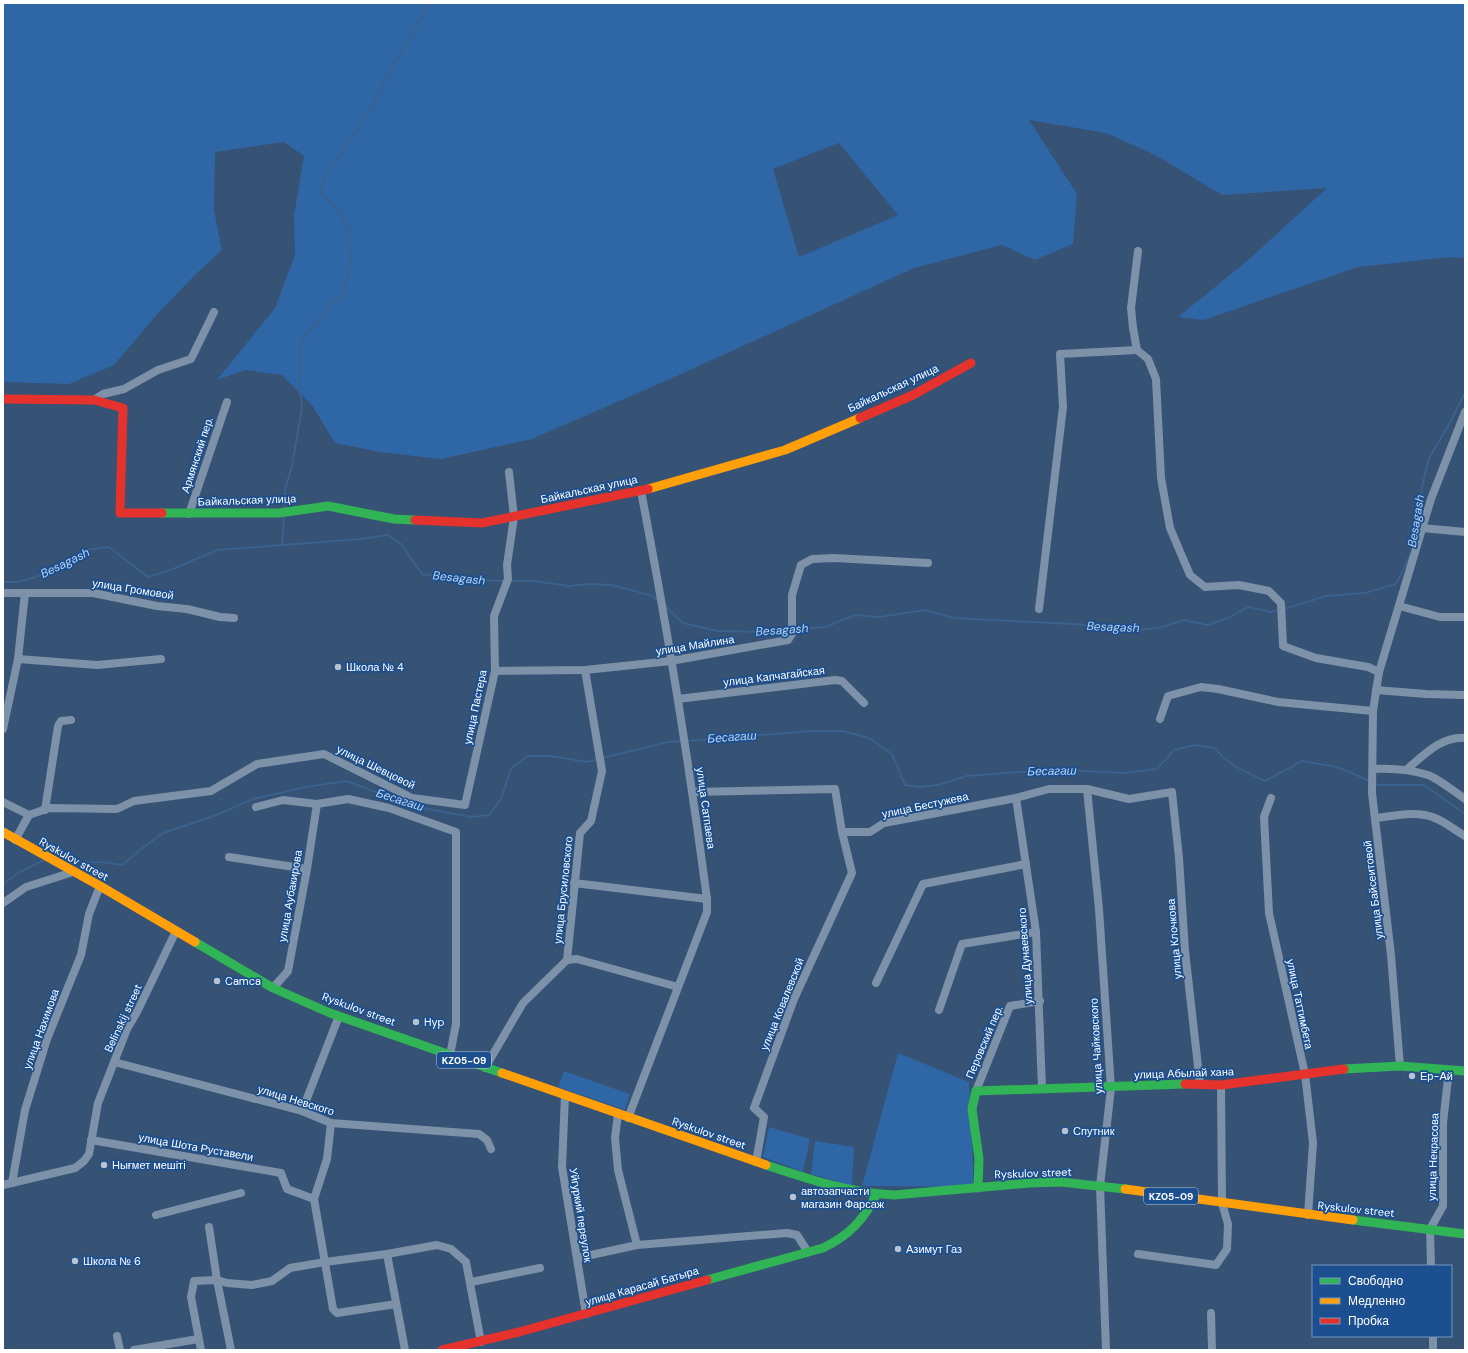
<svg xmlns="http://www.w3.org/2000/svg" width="1468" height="1353" font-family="'DM Sans',sans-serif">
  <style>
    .green { fill: #2f66a5; fill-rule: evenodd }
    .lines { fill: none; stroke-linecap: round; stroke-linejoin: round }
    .stream { stroke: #3b618d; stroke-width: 2 }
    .street { stroke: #7d92a8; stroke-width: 8 }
    .fast { stroke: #30b455; stroke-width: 9 }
    .slow { stroke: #ff9f0a; stroke-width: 9 }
    .jam { stroke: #e5322d; stroke-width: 9 }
    .poi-dot { fill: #b9c2ce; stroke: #1b4f8f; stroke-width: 1.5 }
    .labels { text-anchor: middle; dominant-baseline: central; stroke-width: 3.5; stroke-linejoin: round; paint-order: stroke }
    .shield { fill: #1b4f8f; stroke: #bbcadd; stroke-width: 1 }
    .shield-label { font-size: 10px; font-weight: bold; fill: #fff }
    .street-label { font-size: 11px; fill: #fff; stroke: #1b4f8f }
    .poi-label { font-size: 11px; fill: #fff; stroke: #1b4f8f; text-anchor: start }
    .water-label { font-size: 12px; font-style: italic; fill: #b5d3f5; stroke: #1b4f8f }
  </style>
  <rect width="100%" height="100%" fill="#365274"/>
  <g class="green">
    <path d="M3,3h1462v255l-15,-1 -92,10 -154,53 -26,-3 69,-56 80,-73 -105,7 -65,-39 -51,-23 -77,-13 48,74 -4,50 -38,16 -33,-15 -88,23 -244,111 -138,60 -91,20 -61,-7 -45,-9 -23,-38 -30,-30 -37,-5 -28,10 58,-72 20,-53 -1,-39 10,-60 -20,-14 -69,10 -1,59 8,39 -26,24 -37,38 -45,53 -45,19 -66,-2zM839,143l59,72 -99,42 -26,-88z"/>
    <polygon points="898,1053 969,1082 974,1187 862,1186"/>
    <polygon points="564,1071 630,1094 625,1110 558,1087"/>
    <polygon points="769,1127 810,1139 803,1172 763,1157"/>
    <polygon points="815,1141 854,1147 852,1186 811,1174"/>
  </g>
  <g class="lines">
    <g class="stream">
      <polyline points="284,507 285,490 292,466 302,408 299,382 300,350 305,335 343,292 350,265 349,232 338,210 321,193 324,177 344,151 372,106 389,71 431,3"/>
      <polyline points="282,545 284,518"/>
      <polyline points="1413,545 1418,525 1422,487 1429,458 1448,426 1465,393"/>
      <polyline points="509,581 535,581 569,586 588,584 612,585 646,594 654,597 659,601"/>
      <polyline points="3,582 17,582 36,577 86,550 109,547 148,577 173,569 217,550 360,539 388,535 401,544 422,574 453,579 505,581"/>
      <polyline points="665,606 683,623 717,631 768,632 789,630"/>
      <polyline points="1284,609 1326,596 1365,593 1396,584 1411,553"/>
      <polyline points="793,629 825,627 855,615 880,617 924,610 954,618 1073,624 1136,630 1159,628 1184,620 1208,625 1230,617 1248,607 1271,612 1278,610"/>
      <path d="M686,741l125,-10h32l26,7 23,16 13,31 15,2 18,-2 28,-9 53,-4 48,-2 56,3 34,-4 17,-19 21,-5 20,3c12,16 32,25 50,33l37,-20 35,6 33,14"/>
      <polyline points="602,758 668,742 682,741"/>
      <polyline points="1374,783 1378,785 1424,785 1465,814"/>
      <polyline points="60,858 64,857 84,863 101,862 123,865 137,852 163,833 214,816 253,799 306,787 347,781 412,806 471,817 489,815 501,799 511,769 527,756 551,756 587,762 598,759"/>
      <polyline points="3,884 18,873 44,860"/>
    </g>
    <g class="street">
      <polyline points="1138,251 1131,308 1133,328 1137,350 1148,359 1156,379 1161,478 1170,528 1190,575 1205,587 1239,585 1269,591 1281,603 1283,646 1316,658 1368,667 1379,672"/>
      <polyline points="94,400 103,394 124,389 158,370 191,359 214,312"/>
      <polyline points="189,514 227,402"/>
      <polyline points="1422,528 1465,532"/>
      <polyline points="3,593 93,593 157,606 187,609 220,617 234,618"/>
      <polyline points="1399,606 1440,617 1465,617"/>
      <polyline points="1039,609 1063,407 1060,354 1137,350"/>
      <polyline points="18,659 97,665 161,659"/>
      <polyline points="495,671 585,670 671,661 788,640 792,634 792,595 801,565 812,559 834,558 928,563"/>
      <polyline points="1376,690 1426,694 1465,695"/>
      <polyline points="678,699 835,680 842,681 864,703"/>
      <polyline points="1160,719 1168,696 1201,687 1218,689 1278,702 1373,711"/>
      <polyline points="3,729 18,659 25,593"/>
      <path d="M1373,769c19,-1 37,0 55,6 12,5 27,17 37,24"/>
      <path d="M1406,770c17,-14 35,-34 59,-32"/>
      <polyline points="1087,789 1099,909 1111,1088 1100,1186 1106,1350"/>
      <polyline points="693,792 835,789 842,832 870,832 884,823 1016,798 1049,789 1087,789 1129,799 1172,792 1179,858 1185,951 1200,1084"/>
      <polyline points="1016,798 1036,932 1042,1089"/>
      <polyline points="1271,798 1264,817 1269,913 1305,1074 1313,1143 1308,1215"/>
      <polyline points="3,802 29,815"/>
      <polyline points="256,807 283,800 317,804 348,799 389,808 456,832 456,1024 450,1055"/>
      <polyline points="45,810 58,726 61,721 71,720"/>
      <path d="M1375,818c19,-2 42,-8 60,0 10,4 20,12 30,18"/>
      <polyline points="15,840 29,815 49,808 117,809 134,801 211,791 257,764 324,754 412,798 465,805 495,671 494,616 508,579 507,565 514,517 509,472"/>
      <polyline points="229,857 307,869"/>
      <polyline points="574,883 707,899"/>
      <polyline points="3,903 26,887 73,872"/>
      <polyline points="567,960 577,959 678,987"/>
      <polyline points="876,983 923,884 1026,864"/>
      <polyline points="273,988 288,971 307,869 317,804"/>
      <polyline points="939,1010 962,944 1036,932"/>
      <polyline points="114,1062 302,1111 331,1123 479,1134 487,1140 491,1149"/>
      <polyline points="1400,1066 1391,955 1372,793 1373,711 1379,672 1431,499 1465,412"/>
      <polyline points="485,1068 523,1003 567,960 580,833 591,821 602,771 585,670"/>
      <polyline points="976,1091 1010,1006 1040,1001"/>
      <polyline points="565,1095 562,1167 586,1314"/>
      <polyline points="302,1111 339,1016"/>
      <polyline points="618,1114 615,1138 618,1170 637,1245"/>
      <path d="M628,1118l79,-206v-13c-18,-137 -40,-273 -66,-408"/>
      <polyline points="91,1140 281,1173 287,1189 314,1199 327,1159 331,1123"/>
      <polyline points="756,1162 764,1117 754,1108 794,999 852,873 842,832"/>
      <polyline points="12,1183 25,1110 47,1039 81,955 89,914 100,886"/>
      <polyline points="3,1185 75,1168 84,1161 89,1154 98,1103 127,1029 137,1012 176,931"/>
      <polyline points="314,1199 333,1309 337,1313 396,1304"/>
      <polyline points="156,1215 241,1193"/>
      <polyline points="209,1227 217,1280 231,1350"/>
      <polyline points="387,1254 405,1350"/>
      <polyline points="1138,1254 1216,1265 1227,1249 1228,1224 1222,1203 1221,1085"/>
      <polyline points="577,1258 637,1245 787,1233 797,1235 808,1252"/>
      <polyline points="1431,1266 1430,1229 1443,1206 1443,1123 1449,1070"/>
      <polyline points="471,1282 540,1268"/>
      <polyline points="1211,1313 1212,1350"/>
      <polyline points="117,1336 120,1350"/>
      <polyline points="1433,1336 1433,1350"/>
      <polyline points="134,1350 198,1339"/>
      <polyline points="201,1350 191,1297 194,1281 217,1280 227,1283 252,1285 272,1281 290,1268 325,1262 387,1254 437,1245 451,1249 466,1262 481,1342"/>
    </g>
    <g class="fast">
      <polyline points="162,513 279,513 328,506 394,519 415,520"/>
      <polyline points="195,942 273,988 330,1013 502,1073"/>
      <polyline points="1344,1069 1400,1066 1465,1071"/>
      <path d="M766,1165c42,14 83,28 128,30l136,-12 31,-1 64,7"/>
      <polyline points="978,1188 979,1159 972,1109 976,1091 1185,1084"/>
      <polyline points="1353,1220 1465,1234"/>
      <path d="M707,1280l116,-32c25,-12 41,-28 53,-53"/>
    </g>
    <g class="slow">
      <polyline points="648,489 785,450 860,418"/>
      <polyline points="3,832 100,886 195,942"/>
      <polyline points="502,1073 766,1165"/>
      <polyline points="1125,1189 1353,1220"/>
    </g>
    <g class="jam">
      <polyline points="3,399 94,400 123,408 120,513 162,513"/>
      <polyline points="860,418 913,395 971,363"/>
      <polyline points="415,520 482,523 648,489"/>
      <polyline points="1185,1084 1221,1085 1344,1069"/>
      <polyline points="442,1350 519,1332 707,1280"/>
    </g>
  </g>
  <g class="poi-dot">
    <circle cx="338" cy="667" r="4"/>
    <circle cx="217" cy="981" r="4"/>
    <circle cx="416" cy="1022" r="4"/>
    <circle cx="1412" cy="1076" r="4"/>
    <circle cx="1065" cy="1131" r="4"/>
    <circle cx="104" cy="1165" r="4"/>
    <circle cx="793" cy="1197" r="4"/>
    <circle cx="898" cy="1249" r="4"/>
    <circle cx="75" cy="1261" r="4"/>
  </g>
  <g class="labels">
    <g class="shield">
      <rect x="437" y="1052" width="54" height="16" rx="3"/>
      <rect x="1144" y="1188" width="54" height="16" rx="3"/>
    </g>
    <g class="shield-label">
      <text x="464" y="1060">KZ05-09</text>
      <text x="1171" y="1196">KZ05-09</text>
    </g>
    <g class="street-label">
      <text transform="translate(893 388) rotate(-25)">Байкальская улица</text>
      <text transform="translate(197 455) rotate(-72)">Армянский пер.</text>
      <text transform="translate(589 489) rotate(-12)">Байкальская улица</text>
      <text transform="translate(247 500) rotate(-2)">Байкальская улица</text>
      <text transform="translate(133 589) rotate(9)">улица Громовой</text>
      <text transform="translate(695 645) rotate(-9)">улица Майлина</text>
      <text transform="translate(774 676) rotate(-7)">улица Капчагайская</text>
      <text transform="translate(475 707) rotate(-78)">улица Пастера</text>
      <text transform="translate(376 767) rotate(26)">улица Шевцовой</text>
      <text transform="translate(925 805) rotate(-12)">улица Бестужева</text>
      <text transform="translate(706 808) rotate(82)">улица Сатпаева</text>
      <text transform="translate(74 859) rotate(29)">Ryskulov street</text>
      <text transform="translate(563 890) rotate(-84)">улица Брусиловского</text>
      <text transform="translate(1373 890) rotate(-97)">улица Байсеитовой</text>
      <text transform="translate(290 896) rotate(-80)">улица Аубакирова</text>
      <text transform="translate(1174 939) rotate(-95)">улица Клочкова</text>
      <text transform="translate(1025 956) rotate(-94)">улица Дунаевского</text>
      <text transform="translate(782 1004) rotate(-68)">улица Ковалевской</text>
      <text transform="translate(1300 1004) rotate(78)">улица Таттимбета</text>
      <text transform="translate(359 1009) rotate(20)">Ryskulov street</text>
      <text transform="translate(123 1018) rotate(-65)">Belinskij street</text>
      <text transform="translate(41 1029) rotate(-70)">улица Нахимова</text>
      <text transform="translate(984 1042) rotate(-67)">Перовский пер.</text>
      <text transform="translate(1096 1046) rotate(-93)">улица Чайковского</text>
      <text transform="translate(1184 1073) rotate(-2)">улица Абылай хана</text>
      <text transform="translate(296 1100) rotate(17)">улица Невского</text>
      <text transform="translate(709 1133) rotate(19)">Ryskulov street</text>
      <text transform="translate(196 1147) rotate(10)">улица Шота Руставели</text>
      <text transform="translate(1433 1157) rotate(-88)">улица Некрасова</text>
      <text transform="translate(1033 1173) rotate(-2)">Ryskulov street</text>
      <text transform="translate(1356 1209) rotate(6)">Ryskulov street</text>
      <text transform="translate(581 1215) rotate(81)">Уйгуркий переулок</text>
      <text transform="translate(642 1286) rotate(-16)">улица Карасай Батыра</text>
    </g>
    <g class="poi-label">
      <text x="346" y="667">Школа № 4</text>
      <text x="225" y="981">Camca</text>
      <text x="424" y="1022">Hyp</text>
      <text x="1420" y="1076">Ер-Ай</text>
      <text x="1073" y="1131">Спутник</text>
      <text x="112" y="1165">Нығмет мешіті</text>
      <text x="801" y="1191">автозапчасти<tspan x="801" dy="13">магазин Фарсаж</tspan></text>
      <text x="906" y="1249">Азимут Газ</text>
      <text x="83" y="1261">Школа № 6</text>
    </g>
    <g class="water-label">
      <text transform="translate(1416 521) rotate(-81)">Besagash</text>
      <text transform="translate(65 563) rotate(-26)">Besagash</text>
      <text transform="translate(459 578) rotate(6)">Besagash</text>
      <text transform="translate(1113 627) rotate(2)">Besagash</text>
      <text transform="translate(782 630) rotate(-4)">Besagash</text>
      <text transform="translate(732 737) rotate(-4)">Бесагаш</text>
      <text transform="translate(1052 771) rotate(-1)">Бесагаш</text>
      <text transform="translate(400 800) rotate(18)">Бесагаш</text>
    </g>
  </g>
  <rect width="1468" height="1353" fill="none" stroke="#ffffff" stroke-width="8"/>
  <rect x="1312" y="1265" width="140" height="72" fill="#1b4f8f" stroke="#7695bc"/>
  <rect x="1320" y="1278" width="20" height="6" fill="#30b455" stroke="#7695bc"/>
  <text x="1348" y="1285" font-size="12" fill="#ffffff">Свободно</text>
  <rect x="1320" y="1298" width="20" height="6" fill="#ff9f0a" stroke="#7695bc"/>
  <text x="1348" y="1305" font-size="12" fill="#ffffff">Медленно</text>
  <rect x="1320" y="1318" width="20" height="6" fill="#e5322d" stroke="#7695bc"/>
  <text x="1348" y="1325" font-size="12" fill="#ffffff">Пробка</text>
</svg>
